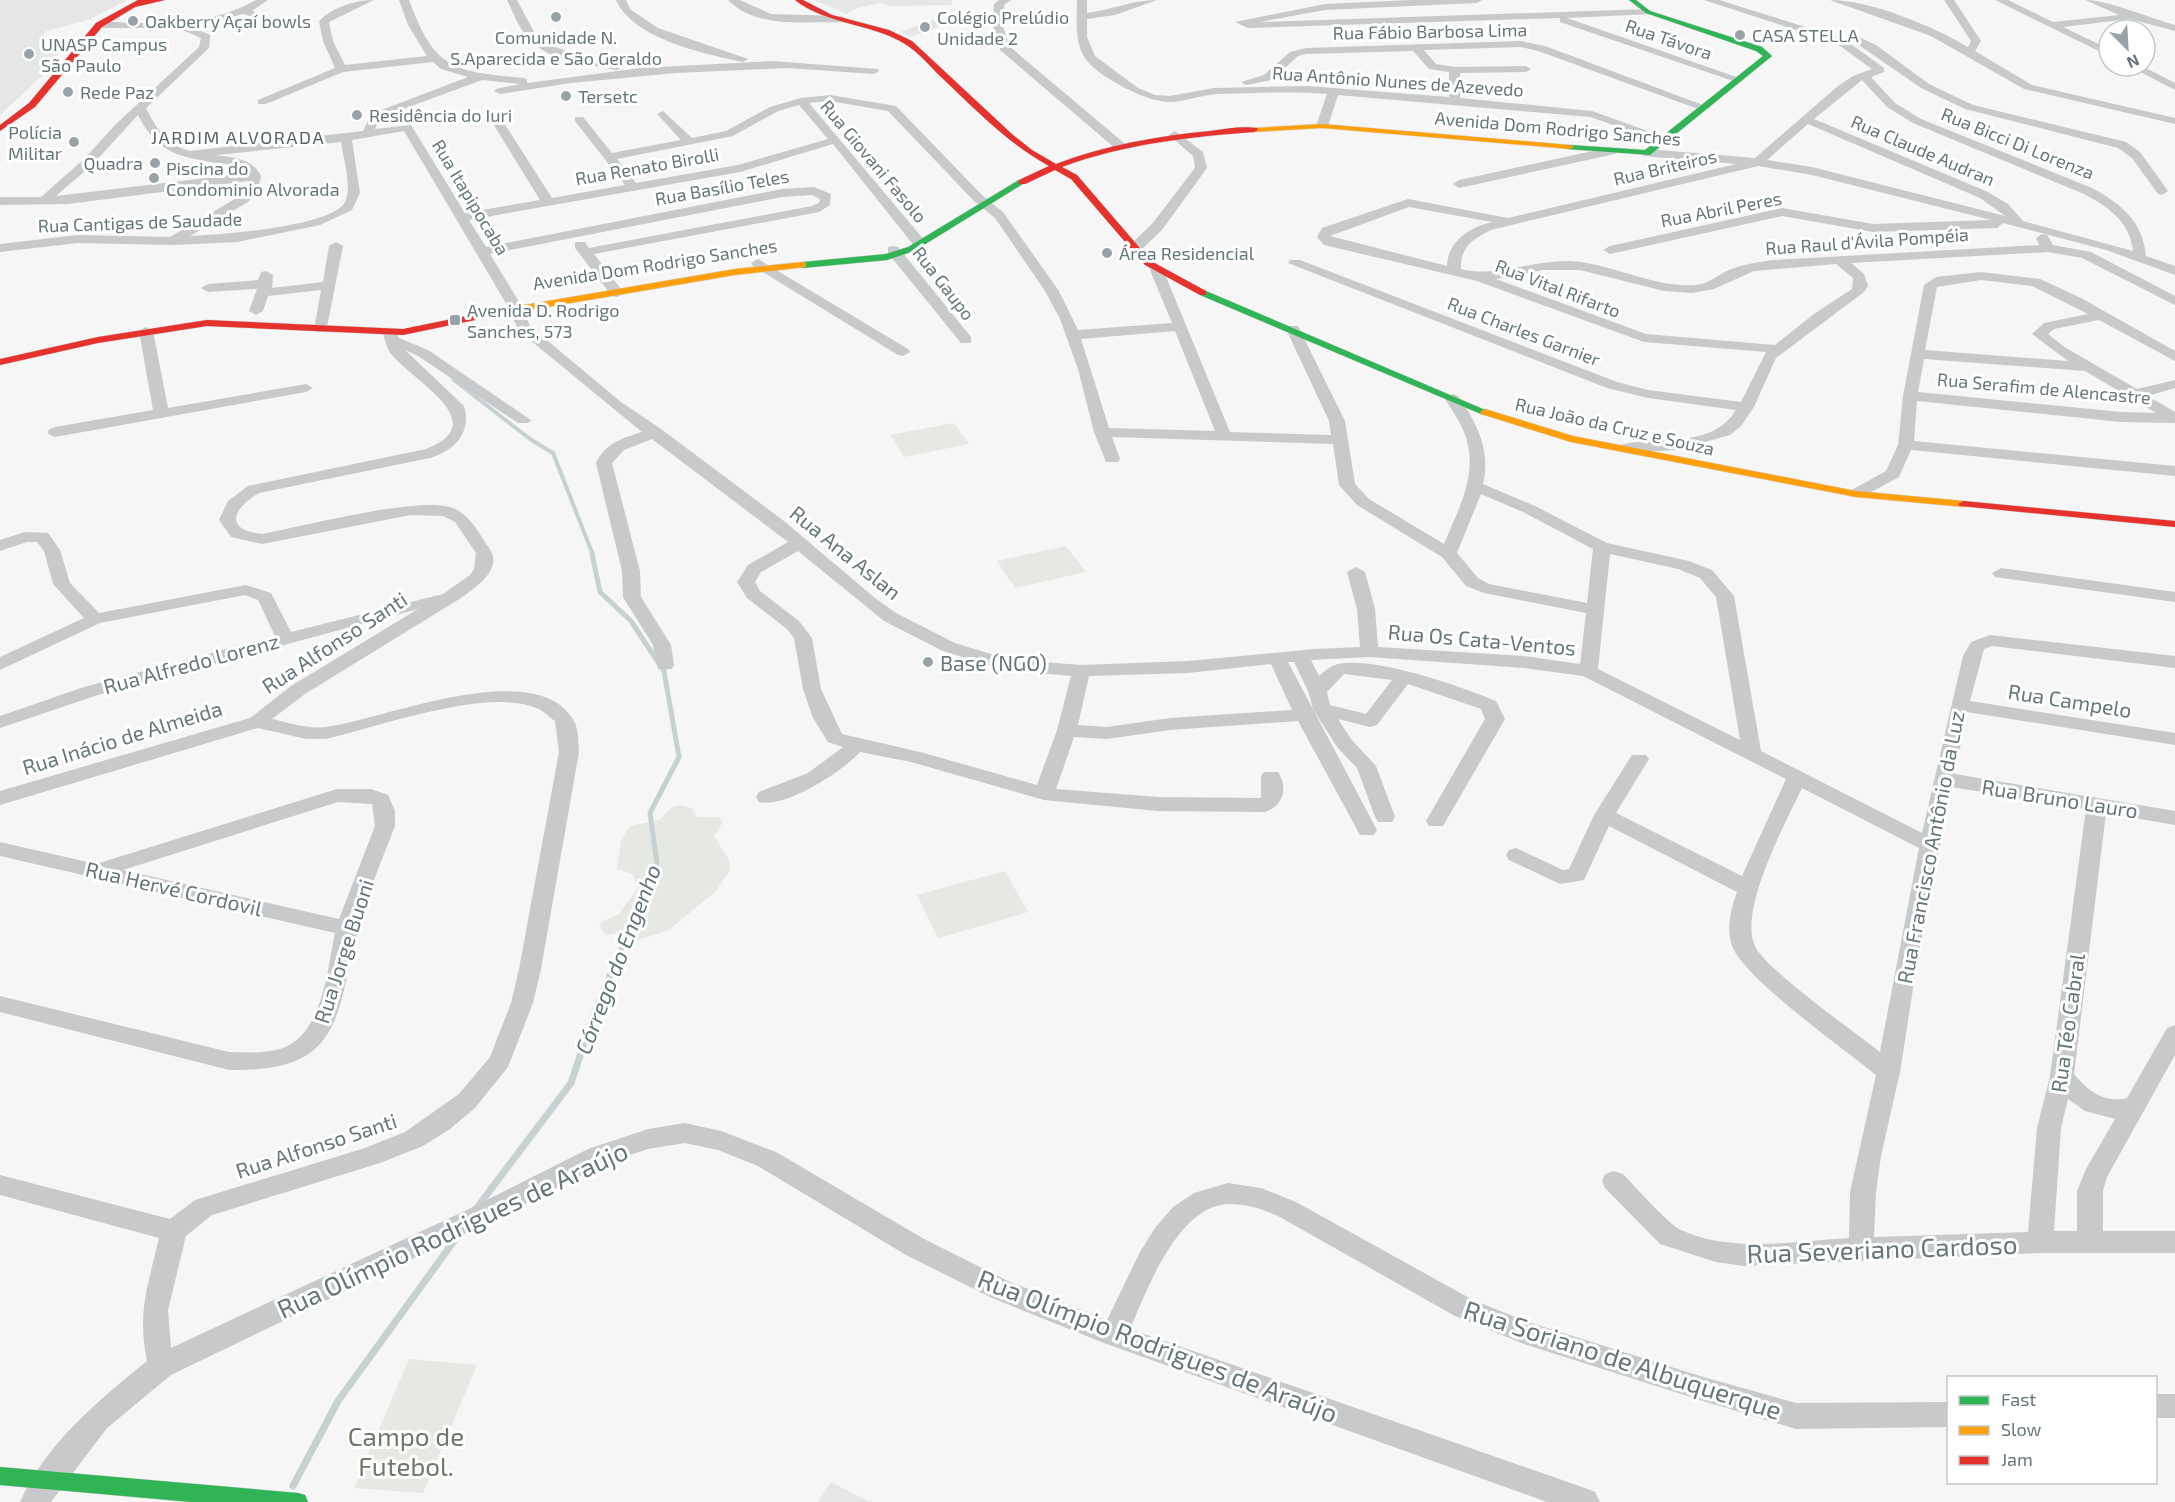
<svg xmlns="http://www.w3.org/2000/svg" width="2175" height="1502" font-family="'Exo 2',sans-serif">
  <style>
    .built { fill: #e5e7e6 }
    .green { fill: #e6e8e4 }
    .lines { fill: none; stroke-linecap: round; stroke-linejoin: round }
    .stream-far2 { stroke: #c8d1d2; stroke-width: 4 }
    .stream-far1 { stroke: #c8d1d2; stroke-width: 5 }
    .stream { stroke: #c8d1d2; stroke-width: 7 }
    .fast-casing { stroke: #d1d2d3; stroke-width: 1 }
    .slow-casing { stroke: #d1d2d3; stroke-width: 1 }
    .jam-casing { stroke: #d1d2d3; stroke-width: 1 }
    .street { fill: #c7c9ca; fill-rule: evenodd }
    .fast { fill: #30b455; fill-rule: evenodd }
    .slow { fill: #ff9f0a; fill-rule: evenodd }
    .jam { fill: #e5322d; fill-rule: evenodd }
    .poi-dot { fill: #98a3a7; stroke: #fff; stroke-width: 2 }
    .labels { text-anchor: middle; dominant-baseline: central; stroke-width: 6; stroke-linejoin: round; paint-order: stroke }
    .far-poi-label { font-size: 18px; fill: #66767c; stroke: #fff; text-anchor: start }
    .far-street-label { font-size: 18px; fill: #66767c; stroke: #fff }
    .far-neighbourhood-label { font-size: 18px; letter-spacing: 1.5px; fill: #576368; stroke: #fff }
    .street-label { font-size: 21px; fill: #66767c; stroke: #fff }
    .poi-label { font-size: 21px; fill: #66767c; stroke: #fff; text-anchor: start }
    .water-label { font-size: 22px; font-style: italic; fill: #607477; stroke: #fff }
    .near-street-label { font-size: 26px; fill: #66767c; stroke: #fff }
    .near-park-label { font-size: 26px; fill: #6e7a68; stroke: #fff }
  </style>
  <rect width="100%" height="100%" fill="#f6f6f6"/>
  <g class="built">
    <polygon points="0,0 127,0 91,19 46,31 40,40 62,42 54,65 0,115"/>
    <polygon points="813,0 952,0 952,5 890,6 880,3 857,8 847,14"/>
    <polygon points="933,20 947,24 911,37 900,32"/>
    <polygon points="831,1482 870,1502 818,1502"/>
  </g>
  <g class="green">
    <polygon points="954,423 969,444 904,457 890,435"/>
    <polygon points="1066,546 1086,572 1015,588 997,561"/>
    <polygon points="680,805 692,808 697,817 719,817 723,822 714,836 729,860 730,870 716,891 669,930 625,944 622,932 606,935 599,926 603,921 618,915 638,888 632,874 617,869 621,841 630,826 659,820 672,807"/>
    <polygon points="1005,871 1028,912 938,938 917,895"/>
    <polygon points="409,1359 477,1365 423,1493 354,1488"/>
  </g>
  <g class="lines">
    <polyline class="stream-far2" points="454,380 530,439 553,453 593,555"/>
    <polyline class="stream-far1" points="592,554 600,592 631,621 664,671 679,757 650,813 657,864 614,966"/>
    <g class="stream">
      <polyline points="476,1209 571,1083 593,1017 615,964"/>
      <polyline points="293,1486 338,1401 459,1234"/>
    </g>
    <defs>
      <g id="fast">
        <polygon points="1629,0 1636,0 1650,11 1762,47 1772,56 1650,155 1567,149 1567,145 1570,145 1645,150 1763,56 1756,51 1646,13"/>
        <polygon points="1019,180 1026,182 914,251 887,260 803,268 798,265 803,262 886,254 908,247"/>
        <polygon points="1200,291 1206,291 1490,412 1485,415 1481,414 1200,295"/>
        <polygon points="0,1467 298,1493 305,1495 308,1502 191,1502 0,1485"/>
      </g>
      <g id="slow">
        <polygon points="1322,124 1570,145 1574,147 1570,149 1322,128 1254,132 1250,130 1254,128"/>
        <polygon points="803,262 806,263 806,267 735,275 501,315 496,312 501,309 735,269"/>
        <polygon points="1485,409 1573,436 1856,491 1964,501 1970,504 1964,507 1856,497 1571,442 1481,414 1480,412"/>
      </g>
      <g id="jam">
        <polygon points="138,0 165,0 135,7 102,27 35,107 0,131 0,125 29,103 96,23"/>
        <path d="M795,0h8l29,15 57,15 23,11 101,94 19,15 24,14c50,-19 102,-28 154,-33 15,-2 32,-5 47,-3l1,2 -4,2c-66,5 -130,12 -192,35l15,8 74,86 55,30v4h-6l-55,-30 -74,-86 -16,-9 -30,14h-6v-4l30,-14c-42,-23 -75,-58 -110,-91 -10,-10 -21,-23 -34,-31 -34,-21 -78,-19 -110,-44z"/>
        <polygon points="501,309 504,310 504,314 403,335 207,326 98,343 0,365 0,359 98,337 207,320 403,329"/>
        <polygon points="1964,501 2175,521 2175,527 1960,506 1958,504"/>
      </g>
    </defs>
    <use href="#fast" class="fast-casing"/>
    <use href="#slow" class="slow-casing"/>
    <use href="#jam" class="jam-casing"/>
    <g class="street">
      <path d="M256,0h12l-16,11 31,10v4l-40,-11 -51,13 18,8 -1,13 -63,60c10,20 21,37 44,43l173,-20 6,-13 10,-7 89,-34 -27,-8 -8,-7 -90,10 -77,32h-8v-4l77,-32 -12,-27 -4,-20c14,-14 36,-21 55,-21l-45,22 4,19 12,24 82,-9 -19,-31 -9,-25h10c26,70 43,71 114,78l4,1v4l114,-15 131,-7 106,8 1,2 -5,3 -87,-6 -111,5 -105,10 -71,11 -6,-3 2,-2 24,-5 -38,-4 -95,35 -9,7 -3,7 36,-4 54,88 75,-13 -48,-78 2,-2h8l50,78 73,-13 -50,-64v-4h8l29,36 69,-13 -24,-26 6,-3 29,27 34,-7 44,-24 31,-9 29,-3 66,11 86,89 21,17 56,79 19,39 94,-7 -22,-53 2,-3h10l68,165 101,3 -2,-14 -43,-92 2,-3h10l47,95 10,63 14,15 75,45c15,-36 36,-73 20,-112 -5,-12 -12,-22 -19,-33l8,-5 5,2c19,27 33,54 25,88l52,22 72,37 82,18 23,9 22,26 27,155 161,82 41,-177 8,-14 19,-7 185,21v12l-183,-22 -8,3 -14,52 205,32v12l-208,-33 -12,62 220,37v14l-69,-12 -32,261c13,16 31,30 53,24l40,-70 8,-3v30l-68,122 -4,14v40h72v22h-135l-296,13 -28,-4 -56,-18 -55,-56 -3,-7 3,-7 9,-3 9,3c13,13 42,47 56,55 52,25 115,12 170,9l1,-46 26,-117c-32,-26 -131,-96 -144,-129 -6,-17 -1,-38 5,-54l-128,-66 -25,54 -24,4 -51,-24 -3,-5 3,-5 7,-2 47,22 6,-1 25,-54 38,-60h14l3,4 -33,54 126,63 44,-97 -203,-103 -59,-8 -155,-11 -58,3 8,16c6,-5 11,-10 19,-12 37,-8 122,22 158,37l9,18 -62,107h-14l-3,-5 59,-102 -4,-10 -73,-25 -31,41 -7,2 -32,-8 13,20 25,27 19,51 -3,5h-14l-3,-5 -18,-49 -20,-21 -24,-38 -5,-18 -14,-29h-6l89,168 -3,5h-14l-62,-114 -128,9 -63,9 -33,-2 -18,52 102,8 103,1v-22l3,-4h14c10,15 6,34 -13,40l-107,-1 -114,-11 -133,-38 -51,-10c-17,19 -75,57 -101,50l-3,-5 3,-5 49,-19 35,-26 -15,-5 -15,-24 -10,-29 -9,-51 -7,-9 -40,-31 -10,-16 11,-17 40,-23 -136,-103 -28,11 -12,13 28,108 1,26 30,48 3,20 -2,4h-14l-5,-24 -30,-48 -1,-26 -26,-108c9,-20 27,-25 46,-31l-123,-101 -12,-26 -103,-174 -52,9 8,53 -8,17 -32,15 -83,17 -65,3 -94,-2 -78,9v-8l78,-9 92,2 70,-41 6,-6 2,-9 -180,23 -68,1v-8h41l43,-38 33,-36 82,-76 2,-9 -23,-10h-79l-5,-3 1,-2c14,-3 29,0 43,0 41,1 81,-2 118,-23zM830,101l58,10 86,90 21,17 50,73 15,28 18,50 16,63 12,30h12l2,-3 -8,-22 221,7 6,41 18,20 85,52 24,29 18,7 102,20 -6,51 -56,-8 -146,-9 -3,-38 -10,-37 -9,-5 -9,5 10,37 3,38 -46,2 -126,12 -107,4 -74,-6 -52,-16 -59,-30 -21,-15 -91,-77 -123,-92 -40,-27 -91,-76 -9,-21 -31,-51 292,-57 30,-2 8,4 -1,4 -7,3 -223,42 -4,-6h-10v6l37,48 5,1 7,-4 -30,-39 225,-42 11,-7 1,-11 -17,-7 -32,2 -296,58 -17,-27 271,-48 93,-28 82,103h10v-6l-116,-138zM799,105l29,34 -90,26 -102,18 -19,-24 116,-23 45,-25zM138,115c19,38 41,42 79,48 12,1 22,3 31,10l-192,23 36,-31zM341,142c2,16 13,49 2,63 -19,22 -124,30 -153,31l58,-34 10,-11 3,-15c-8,-17 -26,-18 -44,-21zM1175,331l40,100 -106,-3 -28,-89zM1481,494l42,18 70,37 -6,54 -98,-19 -11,-6 -21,-25zM798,551l86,70 59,30 62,19 66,6 -14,54 -20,55 -117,-33 -78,-18 -21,-45 -9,-51 -13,-17 -39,-30 -5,-9 6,-10zM1610,554l68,15 22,9 16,19 24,143 -142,-71zM1271,664l21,46 -122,8 -63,9 -29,-2 11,-49 99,-3zM1344,674l48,6 -26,34 -36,-9 -3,-13zM1952,787l134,22 -36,267 -13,52 -9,104 -154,5 2,-45 5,-36 19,-84 18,-115zM1802,788l117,60 -39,204c-24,-19 -116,-84 -125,-106 -17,-36 31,-124 47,-158zM2068,1099l17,12 30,8 -29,50 -9,22v40h-23l7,-103z"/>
      <path d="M507,0h10l17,32 17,14 71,21 -5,3c-30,-6 -69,-8 -90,-33 -9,-11 -14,-25 -20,-37z"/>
      <path d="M616,0h10l4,9 28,19 90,31 -5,3c-38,-8 -110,-23 -127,-62z"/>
      <path d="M728,0h12l31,14 71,2 5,3c-6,5 -15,3 -23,3 -31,1 -72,3 -96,-22z"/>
      <polygon points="999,0 1011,0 1004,5 1003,26 1009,46 1124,143 1124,149 1116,149 1000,50 993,26 994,4"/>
      <path d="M1077,0h10v13c24,-3 46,-13 70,-13l-42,15 -28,4v18l8,19 43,32 17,7 15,1 44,-8 93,-2 142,11v-25l-20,-3 -16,-18 -107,3 -8,2 -26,24 -26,5 -5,-3 23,-7 26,-23 16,-4 215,-7 24,5 166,62 -10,2 -163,-59 -17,-4 -97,3 12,14 19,3 71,-1 5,3 -5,3 -66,1v25l132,13 78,28 -10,2 -70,-24 -252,-22 -10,31 -6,3 -6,-3 11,-32c-36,-3 -73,-1 -110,0 -16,1 -33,8 -49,8 -21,0 -72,-26 -83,-44 -11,-17 -8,-39 -8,-58z"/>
      <polygon points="1412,0 1482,0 1477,3 1325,10 1259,22 1648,9 1653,12 1652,14 1567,18 1745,80 1736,82 1560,22 1560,18 1248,28 1235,22 1325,4"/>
      <path d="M1704,0h15l125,39 40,29v4l-13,5 24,26 26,16 171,69c29,16 51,33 54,68l29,10v9l-69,-25 -103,-27 -6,5 -124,4 -91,-16 -172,38 -7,-4 7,-4 172,-38 91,16 118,-4 -179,-45 -54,-9 -267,64c-18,9 -31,17 -30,39 36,9 71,-9 108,-8 43,2 83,27 127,24 12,-1 22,-10 33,-15 14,-6 30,-8 45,-10l265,-15 -3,-7 6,-4 5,1 6,10 38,7 84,44v9l-93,-47 -34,-6 -197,11 13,11 4,12 -4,6 -88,66 -22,49 -13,19 -11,9 -54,15 -50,3 -8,-5 2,-3c39,-10 91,5 116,-35l-88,-12 -41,-10 -319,-125 2,-3h10l317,122 31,8 93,12 25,-50 -122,-10 -167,-61 -153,-36 -7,-8 5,-9 86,-29 100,19 228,-54 -93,-8v-6l4,-1 108,9 83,-72 15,-10 19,-7 -36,-26zM1862,80l25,27 26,16 171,71c24,13 46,27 49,57l-110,-30 -15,-17 -20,-12 -174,-73zM1808,124l172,74 25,18 -193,-49 -45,-7zM1409,207l83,15c-22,5 -44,19 -45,44l-117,-30zM1836,264l17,14 -1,11 -38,25 -39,31 -129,-11 -150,-55 47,-9h37l84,21 28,2 22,-4 40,-18z"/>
      <path d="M1830,0c41,0 102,26 138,47l3,-6 -27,-41h10l27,41 -6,10 57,34 143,33v6l-151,-35 -93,-53z"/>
      <path d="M1995,0h13l45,22 66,-7 -34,-15c24,0 64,18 90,25v6l-45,-12 -67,8 46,22v7z"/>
      <polygon points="1857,36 1876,45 1929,84 1973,105 2126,142 2140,152 2168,191 2162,195 2158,194 2132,158 2118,148 1965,109 1921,88 1853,41 1852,39"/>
      <polygon points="2129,66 2142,66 2175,83 2175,90"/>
      <polygon points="1175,131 1203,152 1207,168 1162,230 1140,251 1130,251 1130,245 1152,224 1195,168 1193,156 1169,135"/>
      <polygon points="1611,147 1617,151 1615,154 1459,188 1453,184 1459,180"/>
      <polygon points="336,242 343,246 326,332 316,332 314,329 321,290 268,296 263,311 256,315 249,311 257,289 208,292 201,288 208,284 258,280 261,272 266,271 273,275 272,288 323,282 329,246"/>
      <polygon points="893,246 898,247 971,337 971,343 961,343 888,253 888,247"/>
      <polygon points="758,259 908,349 910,352 903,356 898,355 753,266 751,263"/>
      <path d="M1981,272l59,7 41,19 94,53v10l-76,-41 -45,9 -6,5 18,14 71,41 38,-9v8l-27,8 27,16v11l-54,-1 -204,-21 -3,40 261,25v10l-264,-26 -12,27 -37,20h-12l-2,-3 2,-3 36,-20 12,-26 5,-49 21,-111 12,-8zM1981,280l51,6 56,28 -44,9 -12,11 36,27 -143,-11 12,-63zM1924,359l161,12 71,42 -35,-1 -203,-20z"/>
      <polygon points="146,327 153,331 168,408 306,384 313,388 306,392 55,437 50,435 47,432 50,429 55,427 153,410 139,331"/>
      <path d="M390,329l5,1 4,8 29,12 103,70 -3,3h-10l-100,-67 -13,-6 59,56c8,26 -9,45 -34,52l-171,35c-26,15 -36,37 3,41 38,-7 160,-39 191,-26 17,7 26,25 36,40 15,21 -13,39 -28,50l-156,96 -33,25c18,4 36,10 54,8 56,-7 211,-73 248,-6 5,9 4,21 5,31l-38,217 -8,34 -25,64 -33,41 -25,21 -27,17 -43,17 -168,52 -26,21 -18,74 3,38 298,-139 119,-60 60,-20 37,-6 36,8 55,21 148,87 86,43 97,38 33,-68 15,-24 18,-21 21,-14 34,-10 33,5 35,14 177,98 55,22 172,54 96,27 152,-1v25l-152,2 -96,-29 -176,-56 -69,-28 -177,-100c-16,-7 -31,-12 -49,-12 -51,1 -82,86 -99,125l455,159 10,4 5,10h-53l-443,-159 -112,-45 -86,-43 -148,-89 -40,-16 -33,-7 -37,6 -42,14 -119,60 -316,152 -64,53 -56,74h-31c26,-59 78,-101 127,-141 -10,-50 1,-75 12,-123l-159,-43v-20l170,44 25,-19 170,-52 40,-16 54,-38 31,-37 21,-54 8,-34 40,-217 -4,-31c-6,-4 -12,-11 -19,-13 -48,-21 -159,19 -210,31h-20l-48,-11 -258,77v-14l250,-73 41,-32 127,-77 -320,86 -98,33v-12l84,-29 191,-51 -17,-36 -13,-5 -145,28 -100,47v-13l84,-39 -31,-34 -9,-33 -7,-9h-10l-27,9v-11l25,-8 23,1 12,17 10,33 29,30 147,-28 25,8 20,39 152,-38 27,-19 4,-6 2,-16 -21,-31 -12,-6 -32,-1 -149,29 -31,-7 -12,-17 9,-19 20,-15 178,-37c71,-28 -20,-71 -37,-98 -3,-5 -4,-12 -6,-18z"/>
      <polygon points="2001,568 2175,592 2175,602 1995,577 1992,573"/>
      <path d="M337,789h34l17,6 7,16v15c-13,34 -28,68 -37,104 -23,90 -16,142 -129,140l-229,-58v-16l229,56c17,0 34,2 51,-3 43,-13 47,-79 55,-116l-335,-77v-14l96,22zM338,802l34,2 3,22 -36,93 -216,-49z"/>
      <rect x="2156" y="1394" width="19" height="24"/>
    </g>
    <use href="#fast" class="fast"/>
    <use href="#slow" class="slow"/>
    <use href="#jam" class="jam"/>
  </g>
  <g class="poi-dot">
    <circle cx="556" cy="17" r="6"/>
    <circle cx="133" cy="21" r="6"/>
    <circle cx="925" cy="27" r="6"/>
    <circle cx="1740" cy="35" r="6"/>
    <circle cx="29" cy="54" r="6"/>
    <circle cx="68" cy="92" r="6"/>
    <circle cx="566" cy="96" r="6"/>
    <circle cx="357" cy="115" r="6"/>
    <circle cx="74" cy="142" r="6"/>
    <circle cx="155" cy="163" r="6"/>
    <circle cx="154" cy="178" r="6"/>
    <circle cx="1107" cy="253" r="6"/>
    <rect x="449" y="314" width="12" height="12" rx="3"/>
    <circle cx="928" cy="662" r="6"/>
  </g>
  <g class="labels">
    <g class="far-poi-label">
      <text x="937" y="17">Colégio Prelúdio<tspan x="937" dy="21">Unidade 2</tspan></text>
      <text x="145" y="21">Oakberry Açaí bowls</text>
      <text x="1752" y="35">CASA STELLA</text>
      <text x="556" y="37" text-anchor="middle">Comunidade N.<tspan x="556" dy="21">S.Aparecida e São Geraldo</tspan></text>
      <text x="41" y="44">UNASP Campus<tspan x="41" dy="21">São Paulo</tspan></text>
      <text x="80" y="92">Rede Paz</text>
      <text x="578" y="96">Tersetc</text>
      <text x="369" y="115">Residência do Iuri</text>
      <text x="62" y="132" text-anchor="end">Polícia<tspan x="62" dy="21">Militar</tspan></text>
      <text x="143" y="163" text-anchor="end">Quadra</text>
      <text x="166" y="168">Piscina do<tspan x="166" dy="21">Condominio Alvorada</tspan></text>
      <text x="1119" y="253">Área Residencial</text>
      <text x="467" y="310">Avenida D. Rodrigo<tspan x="467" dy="21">Sanches, 573</tspan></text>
    </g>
    <g class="far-street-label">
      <text transform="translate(1430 31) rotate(-1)">Rua Fábio Barbosa Lima</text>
      <text transform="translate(1669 39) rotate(19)">Rua Távora</text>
      <text transform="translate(1398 81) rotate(4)">Rua Antônio Nunes de Azevedo</text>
      <text transform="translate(1558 128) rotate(5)">Avenida Dom Rodrigo Sanches</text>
      <text transform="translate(2018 143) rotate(22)">Rua Bicci Di Lorenza</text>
      <text transform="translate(1923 150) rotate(23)">Rua Claude Audran</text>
      <text transform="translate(874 161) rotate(50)">Rua Giovani Fasolo</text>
      <text transform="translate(647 166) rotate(-10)">Rua Renato Birolli</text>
      <text transform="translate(1665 167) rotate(-13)">Rua Briteiros</text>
      <text transform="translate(722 187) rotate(-10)">Rua Basílio Teles</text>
      <text transform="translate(471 197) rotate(59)">Rua Itapipocaba</text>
      <text transform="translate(1721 209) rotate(-11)">Rua Abril Peres</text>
      <text transform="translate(140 222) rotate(-2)">Rua Cantigas de Saudade</text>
      <text transform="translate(1867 241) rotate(-4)">Rua Raul d'Ávila Pompéia</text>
      <text transform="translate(655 264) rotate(-9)">Avenida Dom Rodrigo Sanches</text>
      <text transform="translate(944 283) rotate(52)">Rua Gaupo</text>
      <text transform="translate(1558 288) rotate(21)">Rua Vital Rifarto</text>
      <text transform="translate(1524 331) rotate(21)">Rua Charles Garnier</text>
      <text transform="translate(2044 388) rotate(5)">Rua Serafim de Alencastre</text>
      <text transform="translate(1615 426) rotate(13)">Rua João da Cruz e Souza</text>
    </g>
    <g class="far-neighbourhood-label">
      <text x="238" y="137">JARDIM ALVORADA</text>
    </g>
    <g class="street-label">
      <text transform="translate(846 552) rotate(39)">Rua Ana Aslan</text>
      <text transform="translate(1482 639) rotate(5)">Rua Os Cata-Ventos</text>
      <text transform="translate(334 642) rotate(-33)">Rua Alfonso Santi</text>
      <text transform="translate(191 663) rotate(-15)">Rua Alfredo Lorenz</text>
      <text transform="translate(2070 700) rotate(9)">Rua Campelo</text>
      <text transform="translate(122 737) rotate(-17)">Rua Inácio de Almeida</text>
      <text transform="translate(2060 798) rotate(9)">Rua Bruno Lauro</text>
      <text transform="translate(1930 847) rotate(-79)">Rua Francisco Antônio da Luz</text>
      <text transform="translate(174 888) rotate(13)">Rua Hervé Cordovil</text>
      <text transform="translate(343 951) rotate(-72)">Rua Jorge Buoni</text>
      <text transform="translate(2067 1023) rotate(-82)">Rua Téo Cabral</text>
      <text transform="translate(316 1145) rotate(-18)">Rua Alfonso Santi</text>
    </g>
    <g class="poi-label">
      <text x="940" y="662">Base (NGO)</text>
    </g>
    <g class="water-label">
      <text transform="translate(617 959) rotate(-69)">Córrego do Engenho</text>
    </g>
    <g class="near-street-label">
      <text transform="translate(452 1229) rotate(-25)">Rua Olímpio Rodrigues de Araújo</text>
      <text transform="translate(1882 1248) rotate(-2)">Rua Severiano Cardoso</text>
      <text transform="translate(1158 1345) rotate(21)">Rua Olímpio Rodrigues de Araújo</text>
      <text transform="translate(1623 1359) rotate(18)">Rua Soriano de Albuquerque</text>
    </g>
    <g class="near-park-label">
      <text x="406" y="1435">Campo de<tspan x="406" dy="30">Futebol.</tspan></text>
    </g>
  </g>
  <rect x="1947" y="1376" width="210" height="108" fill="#ffffff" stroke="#c2c8cb" stroke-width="1.5"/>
  <rect x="1959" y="1396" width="30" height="9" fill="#30b455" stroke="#c2c8cb" stroke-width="1.5"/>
  <text x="2001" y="1406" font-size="18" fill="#66767c">Fast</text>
  <rect x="1959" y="1426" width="30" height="9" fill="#ff9f0a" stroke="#c2c8cb" stroke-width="1.5"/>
  <text x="2001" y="1436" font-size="18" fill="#66767c">Slow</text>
  <rect x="1959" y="1456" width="30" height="9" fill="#e5322d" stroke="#c2c8cb" stroke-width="1.5"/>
  <text x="2001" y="1466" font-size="18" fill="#66767c">Jam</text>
  <g transform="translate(2127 48) rotate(156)"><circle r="28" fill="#ffffff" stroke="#c2c8cb" stroke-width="1.5"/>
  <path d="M0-4.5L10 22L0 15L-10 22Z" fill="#98a3a7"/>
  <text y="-9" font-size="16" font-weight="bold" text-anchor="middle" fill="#66767c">N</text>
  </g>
</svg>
